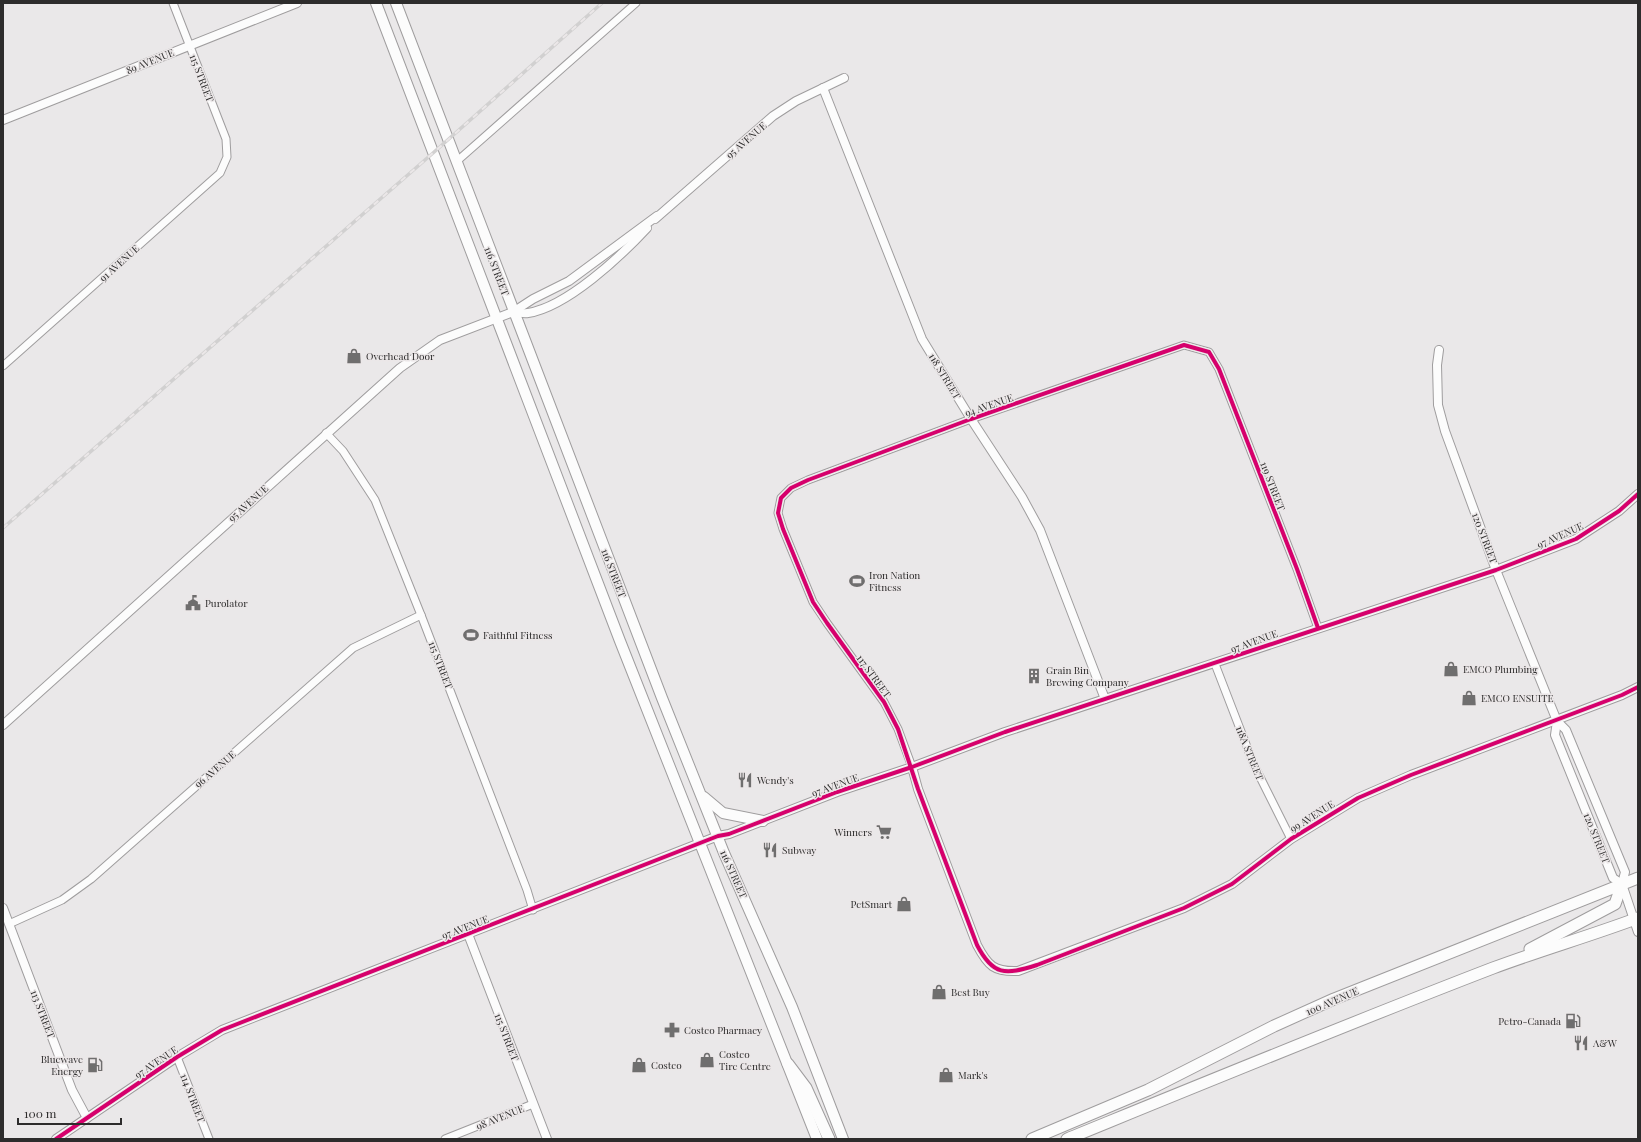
<svg xmlns="http://www.w3.org/2000/svg" width="1641" height="1142" font-family="'Playfair Display',serif">
  <style>
    .lines { fill: none; stroke-linecap: round; stroke-linejoin: round }
    .minor-casing { stroke: #9f9d9e; stroke-width: 9 }
    .tertiary-casing { stroke: #9f9d9e; stroke-width: 10 }
    .secondary-casing { stroke: #9f9d9e; stroke-width: 12 }
    .primary-casing { stroke: #9f9d9e; stroke-width: 13 }
    .minor { stroke: #fcfcfc; stroke-width: 7 }
    .tertiary { stroke: #fcfcfc; stroke-width: 8 }
    .secondary { stroke: #fcfcfc; stroke-width: 10 }
    .primary { stroke: #fcfcfc; stroke-width: 11 }
    .rail-casing { stroke: #d1d0d0; stroke-width: 3.5 }
    .rail { stroke: #ebe7e8; stroke-width: 2; stroke-dasharray: 6; stroke-linecap: butt }
    .cycleway-casing { stroke: #ebe7e8; stroke-width: 6 }
    .cycleway { stroke: #d6006c; stroke-width: 4 }
    .labels { text-anchor: middle; dominant-baseline: central; stroke-width: 3; stroke-linejoin: round; paint-order: stroke }
    .street-label { font-size: 10px; fill: #2d2c2c; stroke: #ebe7e8 }
    .poi-label { font-size: 10px; fill: #2d2c2c; stroke: #ebe7e8; text-anchor: start }
  </style>
  <rect width="100%" height="100%" fill="#eae8e9"/>
  <g class="lines">
    <defs>
      <g id="minor">
        <polyline points="456,162 636,3"/>
        <polyline points="3,366 220,173 227,157 226,139 173,3"/>
        <polyline points="326,433 343,451 375,500 421,615 527,890 533,910"/>
        <polyline points="1215,664 1254,765 1291,839"/>
        <polyline points="912,767 898,729 884,702 827,623 813,602 783,529 778,513 781,498 791,488 808,480 971,419 1184,345 1209,352 1219,369 1297,569 1318,628"/>
        <polyline points="9,924 62,900 91,879 353,648 421,615"/>
        <polyline points="177,1057 209,1139"/>
        <polyline points="445,1139 533,1104"/>
      </g>
      <g id="tertiary">
        <polyline points="823,88 922,339 971,419 1022,497 1040,530 1105,699"/>
        <polyline points="3,120 297,3"/>
        <polyline points="655,219 773,116 796,101 844,78"/>
        <path d="M513,312c5,0 10,2 15,1 39,-6 93,-57 119,-85"/>
        <polyline points="1439,350 1437,365 1438,405 1445,431 1496,570 1557,721 1566,730 1625,872 1622,884 1638,932"/>
        <polyline points="1557,721 1555,735 1613,878 1622,884"/>
        <polyline points="3,725 400,368 440,340 513,312 533,299 569,281 657,216"/>
        <path d="M912,767l6,22 59,156c11,21 17,27 41,26l166,-63 48,-24 59,-45 67,-41 53,-23 211,-80 16,-8"/>
        <polyline points="3,908 72,1090 87,1118"/>
        <polyline points="468,934 547,1139"/>
        <polyline points="56,1139 177,1057 222,1030 718,836 729,834 837,792 912,767 1005,732 1496,570 1576,539 1619,511 1638,494"/>
      </g>
      <g id="secondary">
        <polyline points="376,3 620,641 817,1139"/>
        <polyline points="396,3 662,698 724,853 792,1007 843,1139"/>
        <polyline points="704,797 723,813 763,821"/>
      </g>
      <g id="primary">
        <polyline points="1530,949 1615,904 1622,884"/>
        <polyline points="788,1064 806,1088 829,1139"/>
        <polyline points="1032,1139 1148,1090 1274,1026 1334,999 1638,878"/>
        <path d="M1067,1139c142,-58 283,-116 426,-171 48,-18 97,-32 145,-50"/>
      </g>
    </defs>
    <use href="#minor" class="minor-casing"/>
    <use href="#tertiary" class="tertiary-casing"/>
    <use href="#secondary" class="secondary-casing"/>
    <use href="#primary" class="primary-casing"/>
    <use href="#minor" class="minor"/>
    <use href="#tertiary" class="tertiary"/>
    <use href="#secondary" class="secondary"/>
    <use href="#primary" class="primary"/>
    <defs>
      <polyline id="rail" points="3,528 433,153 602,3"/>
    </defs>
    <use href="#rail" class="rail-casing"/>
    <use href="#rail" class="rail"/>
    <defs>
      <g id="cycleway">
        <path d="M1318,628l-21,-59 -78,-200 -10,-17 -25,-7 -213,74 -163,61 -17,8 -10,10 -3,15 5,16 30,73 14,21 57,79 14,27 20,60 59,156c16,31 28,30 60,20l147,-57 48,-24 59,-45 67,-41 53,-23 211,-80 16,-8"/>
        <polyline points="56,1139 177,1057 222,1030 718,836 729,834 837,792 912,767 1005,732 1496,570 1576,539 1619,511 1638,494"/>
      </g>
    </defs>
    <use href="#cycleway" class="cycleway-casing"/>
    <use href="#cycleway" class="cycleway"/>
  </g>
  <defs>
    <symbol id="shop-bare" viewBox="-9 -9 18 18"><path d="M-5-2.5h2.3a2.7 3.5 0 0 1 5.4 0H5L5.5 6h-11ZM-1.5-2.5h3a1.5 2.3 0 0 0-3 0Z" fill="#6f6e6e" stroke="#ebe7e8" stroke-width="2.5" paint-order="stroke"/></symbol>
    <symbol id="stadium-bare" viewBox="-9 -9 18 18"><path d="M0-5a6.5 5 0 1 0 0 10a6.5 5 0 1 0 0-10ZM-3.5-1.8h7v3.6h-7Z" fill="#6f6e6e" stroke="#ebe7e8" stroke-width="2.5" paint-order="stroke"/></symbol>
    <symbol id="civic-bare" viewBox="-9 -9 18 18"><path d="M-.6-6.5H3V-4.5H.6V-3L4-1V1h2V6H-6V1h2V-1L-.6-3ZM-1.2 2.5V6h2.4V2.5Z" fill="#6f6e6e" stroke="#ebe7e8" stroke-width="2.5" paint-order="stroke"/></symbol>
    <symbol id="building-bare" viewBox="-9 -9 18 18"><path d="M-4-6H4V6H1V3H-1V6H-4ZM-2.5-4.3h1.7v1.8h-1.7ZM.8-4.3h1.7v1.8H.8ZM-2.5-1h1.7V.8h-1.7ZM.8-1h1.7V.8H.8Z" fill="#6f6e6e" stroke="#ebe7e8" stroke-width="2.5" paint-order="stroke"/></symbol>
    <symbol id="restaurant-bare" viewBox="-9 -9 18 18"><path d="M-5-6h1v4h1v-4h1v4h1v-4h1v5L-1.5 .5V6h-2V.5L-5-1ZM5-6V6H3V1.5H1.5Q1.5-4 5-6Z" fill="#6f6e6e" stroke="#ebe7e8" stroke-width="2.5" paint-order="stroke"/></symbol>
    <symbol id="supermarket-bare" viewBox="-9 -9 18 18"><path d="M-6-5.5h2.5l.6 2H6L4.5 2H-2.5L-4.4-4H-6ZM-1.5 3.2a1.3 1.3 0 1 0 .1 0ZM3 3.2a1.3 1.3 0 1 0 .1 0Z" fill="#6f6e6e" stroke="#ebe7e8" stroke-width="2.5" paint-order="stroke"/></symbol>
    <symbol id="fuel-bare" viewBox="-9 -9 18 18"><path d="M-5.5-6h7V0h2V4h1.3V-2.5L3-4.5l.8-.8L6-3V5H2.5V1h-1V6h-7ZM-4.2-4.7v3.2H.2V-4.7Z" fill="#6f6e6e" stroke="#ebe7e8" stroke-width="2.5" paint-order="stroke"/></symbol>
    <symbol id="pharmacy-bare" viewBox="-9 -9 18 18"><path d="M-2-6h4v4h4v4h-4v4h-4v-4h-4v-4h4Z" fill="#6f6e6e" stroke="#ebe7e8" stroke-width="2.5" paint-order="stroke"/></symbol>
  </defs>
  <g fill-rule="evenodd">
    <use href="#shop-bare" x="343" y="345" width="22" height="22"/>
    <use href="#stadium-bare" x="846" y="570" width="22" height="22"/>
    <use href="#civic-bare" x="182" y="592" width="22" height="22"/>
    <use href="#stadium-bare" x="460" y="624" width="22" height="22"/>
    <use href="#shop-bare" x="1440" y="658" width="22" height="22"/>
    <use href="#building-bare" x="1023" y="665" width="22" height="22"/>
    <use href="#shop-bare" x="1458" y="687" width="22" height="22"/>
    <use href="#restaurant-bare" x="734" y="769" width="22" height="22"/>
    <use href="#supermarket-bare" x="873" y="821" width="22" height="22"/>
    <use href="#restaurant-bare" x="759" y="839" width="22" height="22"/>
    <use href="#shop-bare" x="893" y="893" width="22" height="22"/>
    <use href="#shop-bare" x="928" y="981" width="22" height="22"/>
    <use href="#fuel-bare" x="1562" y="1010" width="22" height="22"/>
    <use href="#pharmacy-bare" x="661" y="1019" width="22" height="22"/>
    <use href="#restaurant-bare" x="1570" y="1032" width="22" height="22"/>
    <use href="#shop-bare" x="696" y="1049" width="22" height="22"/>
    <use href="#fuel-bare" x="84" y="1054" width="22" height="22"/>
    <use href="#shop-bare" x="628" y="1054" width="22" height="22"/>
    <use href="#shop-bare" x="935" y="1064" width="22" height="22"/>
  </g>
  <g class="labels">
    <g class="street-label">
      <text transform="translate(150 61) rotate(-22)">89 AVENUE</text>
      <text transform="translate(202 78) rotate(69)">115 STREET</text>
      <text transform="translate(746 140) rotate(-41)">95 AVENUE</text>
      <text transform="translate(119 263) rotate(-42)">91 AVENUE</text>
      <text transform="translate(497 271) rotate(69)">116 STREET</text>
      <text transform="translate(945 376) rotate(59)">118 STREET</text>
      <text transform="translate(989 405) rotate(-19)">94 AVENUE</text>
      <text transform="translate(1273 486) rotate(69)">119 STREET</text>
      <text transform="translate(248 503) rotate(-42)">95 AVENUE</text>
      <text transform="translate(1560 535) rotate(-24)">97 AVENUE</text>
      <text transform="translate(1485 538) rotate(69)">120 STREET</text>
      <text transform="translate(614 573) rotate(69)">116 STREET</text>
      <text transform="translate(1254 641) rotate(-20)">97 AVENUE</text>
      <text transform="translate(441 665) rotate(69)">115 STREET</text>
      <text transform="translate(874 676) rotate(54)">117 STREET</text>
      <text transform="translate(1250 753) rotate(68)">118A STREET</text>
      <text transform="translate(215 769) rotate(-41)">96 AVENUE</text>
      <text transform="translate(835 785) rotate(-20)">97 AVENUE</text>
      <text transform="translate(1312 816) rotate(-32)">99 AVENUE</text>
      <text transform="translate(1597 838) rotate(68)">120 STREET</text>
      <text transform="translate(734 874) rotate(66)">116 STREET</text>
      <text transform="translate(465 927) rotate(-21)">97 AVENUE</text>
      <text transform="translate(1332 1001) rotate(-23)">100 AVENUE</text>
      <text transform="translate(43 1014) rotate(69)">113 STREET</text>
      <text transform="translate(507 1037) rotate(69)">115 STREET</text>
      <text transform="translate(156 1062) rotate(-34)">97 AVENUE</text>
      <text transform="translate(193 1098) rotate(69)">114 STREET</text>
      <text transform="translate(500 1117) rotate(-22)">98 AVENUE</text>
    </g>
    <g class="poi-label">
      <text x="366" y="356">Overhead Door</text>
      <text x="869" y="575">Iron Nation<tspan x="869" dy="12">Fitness</tspan></text>
      <text x="205" y="603">Purolator</text>
      <text x="483" y="635">Faithful Fitness</text>
      <text x="1463" y="669">EMCO Plumbing</text>
      <text x="1046" y="670">Grain Bin<tspan x="1046" dy="12">Brewing Company</tspan></text>
      <text x="1481" y="698">EMCO ENSUITE</text>
      <text x="757" y="780">Wendy's</text>
      <text x="872" y="832" text-anchor="end">Winners</text>
      <text x="782" y="850">Subway</text>
      <text x="892" y="904" text-anchor="end">PetSmart</text>
      <text x="951" y="992">Best Buy</text>
      <text x="1561" y="1021" text-anchor="end">Petro-Canada</text>
      <text x="684" y="1030">Costco Pharmacy</text>
      <text x="1593" y="1043">A&amp;W</text>
      <text x="719" y="1054">Costco<tspan x="719" dy="12">Tire Centre</tspan></text>
      <text x="83" y="1059" text-anchor="end">Bluewave<tspan x="83" dy="12">Energy</tspan></text>
      <text x="651" y="1065">Costco</text>
      <text x="958" y="1075">Mark's</text>
    </g>
  </g>
  <rect width="1641" height="1142" fill="none" stroke="#2d2c2c" stroke-width="8"/>
  <path d="M18 1118v6h103v-6" fill="none" stroke="#2d2c2c" stroke-width="2"/>
  <text x="24" y="1118" font-size="12" fill="#2d2c2c" stroke="#ebe7e8" stroke-width="3" paint-order="stroke">100 m</text>
</svg>
